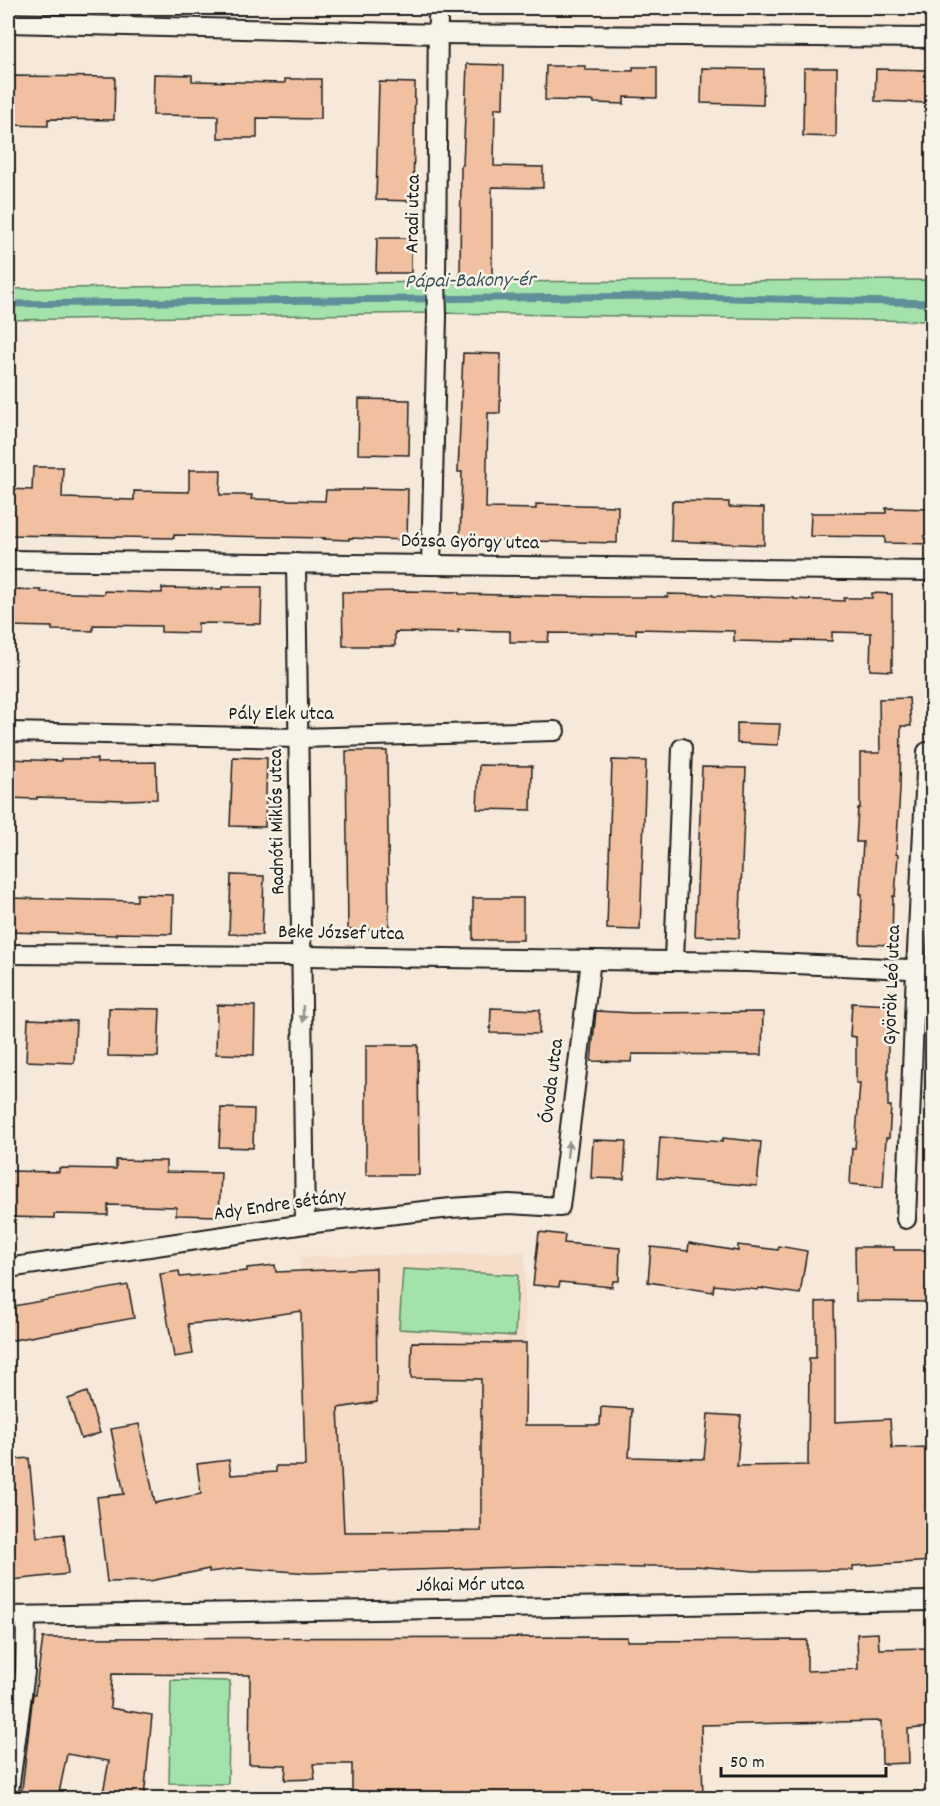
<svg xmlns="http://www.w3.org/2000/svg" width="940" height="1806" font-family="Dekko,sans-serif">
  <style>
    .built { fill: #f4ddc9 }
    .green { fill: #a3e2aa; stroke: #607f63; stroke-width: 1.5 }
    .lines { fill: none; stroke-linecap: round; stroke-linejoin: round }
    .stream { stroke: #608f99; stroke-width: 7 }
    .building { fill: #f0c0a0; stroke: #1c1c1c; stroke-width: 1.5 }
    .minor-casing { stroke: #1c1c1c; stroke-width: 22 }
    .minor { stroke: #f7f3e8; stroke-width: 18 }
    .oneway { fill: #94928c }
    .labels { text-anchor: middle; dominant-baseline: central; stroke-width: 5; stroke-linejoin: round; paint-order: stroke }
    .street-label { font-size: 20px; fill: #1c1c1c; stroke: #f7f3e8 }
    .water-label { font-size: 21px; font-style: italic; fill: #3e555b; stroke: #f7f3e8 }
  </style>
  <rect width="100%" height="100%" fill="#f6e9da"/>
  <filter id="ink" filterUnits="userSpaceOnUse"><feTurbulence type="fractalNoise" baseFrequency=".0167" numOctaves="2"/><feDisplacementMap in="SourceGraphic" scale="12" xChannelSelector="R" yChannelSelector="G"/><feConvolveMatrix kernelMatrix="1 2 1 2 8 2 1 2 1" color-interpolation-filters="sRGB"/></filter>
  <g filter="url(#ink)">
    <polygon class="built" points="525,1252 527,1566 310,1573 305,1466 300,1257"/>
    <g class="green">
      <polygon points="932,280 932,321 434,313 8,320 8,289 431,282"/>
      <polygon points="403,1269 518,1275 515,1336 399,1329"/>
      <polygon points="8,1654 15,1683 8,1727"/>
      <polygon points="171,1680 230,1681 228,1784 169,1783"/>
    </g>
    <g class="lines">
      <polyline class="stream" points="8,304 655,296 932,303"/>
    </g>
    <g class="building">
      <polygon points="467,64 504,65 503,108 495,108 494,166 543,167 543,188 492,187 492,278 460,278 461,165 463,165"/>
      <polygon points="546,66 585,66 585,70 633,71 633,67 657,67 657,98 624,97 624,104 594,103 594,101 545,100"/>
      <polygon points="702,68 764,69 763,105 701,103"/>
      <polygon points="804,68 837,68 836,137 803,136"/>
      <polygon points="876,69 931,70 930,103 875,101"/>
      <polygon points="154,74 192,75 192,81 285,83 285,79 321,79 321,119 257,118 257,138 218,138 218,116 153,115"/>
      <polygon points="8,76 115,77 114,120 48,119 48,126 8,125"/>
      <polygon points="379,82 415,83 413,201 376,200"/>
      <polygon points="377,238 411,238 411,273 376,273"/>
      <polygon points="463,353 501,354 500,413 488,413 486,508 536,509 536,504 618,506 617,543 485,540 485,543 460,543 462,472 458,472"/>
      <polygon points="359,399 410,400 409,455 358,454"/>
      <polygon points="33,467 63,467 62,498 134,500 134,491 189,492 189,470 221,470 220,495 252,495 251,499 325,501 326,490 362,490 362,488 408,489 407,540 349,538 349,540 324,539 325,538 174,535 174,538 8,535 8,489 32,490"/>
      <polygon points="672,501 729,502 729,507 764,508 764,545 671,541"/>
      <polygon points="886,508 933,509 933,544 885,543 885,537 810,536 811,513 886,513"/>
      <polygon points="222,587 262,587 261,624 198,623 198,633 161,632 161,626 93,625 93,631 52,630 52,627 8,626 8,589 41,590 41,592 104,594 104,591 162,593 162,588 222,589"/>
      <polygon points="408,591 459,592 459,594 603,597 668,597 668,594 713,595 713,596 794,598 794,599 844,601 844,598 872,598 872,593 892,594 892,671 870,670 871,633 832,632 832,641 793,640 793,642 734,641 734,631 636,629 636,634 549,633 548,642 510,642 510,631 458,630 458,633 395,632 395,646 343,646 342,592"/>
      <polygon points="909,698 911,726 901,726 900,790 896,854 898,855 895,896 893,896 892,945 860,944 862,894 860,894 863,842 856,842 858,808 860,808 860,753 880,753 879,699"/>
      <polygon points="737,723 780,724 778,745 737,743"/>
      <polygon points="346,751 387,751 389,930 348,930"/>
      <polygon points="233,757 267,758 265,827 230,826"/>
      <polygon points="8,759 61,761 61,759 97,759 97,763 156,762 157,799 123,800 37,797 37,799 8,798"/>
      <polygon points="612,760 646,761 640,930 607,929"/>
      <polygon points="479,765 532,766 531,810 477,809"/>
      <polygon points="702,767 746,768 739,938 695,936"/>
      <polygon points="231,875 264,876 262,935 229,934"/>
      <polygon points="137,894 173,895 172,934 116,933 116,935 8,932 8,898 137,901"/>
      <rect x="473" y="898" width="50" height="42"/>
      <polygon points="852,1003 892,1005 890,1039 888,1039 888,1106 891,1106 889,1138 886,1138 883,1187 850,1184 852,1148 855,1148 860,1083 856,1083 856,1037 850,1036"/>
      <polygon points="217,1005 255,1006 254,1055 216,1054"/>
      <polygon points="109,1008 160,1009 158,1057 108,1056"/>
      <polygon points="491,1008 540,1010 539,1034 490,1033"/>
      <polygon points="596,1011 633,1013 763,1012 762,1055 632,1054 631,1062 591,1061"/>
      <polygon points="28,1019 76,1021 74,1063 26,1061"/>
      <polygon points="366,1045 418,1045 419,1175 366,1175"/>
      <polygon points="221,1108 254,1109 253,1148 219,1147"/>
      <polygon points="660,1137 722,1142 723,1138 761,1142 757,1186 657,1178"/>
      <polygon points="593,1140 626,1141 624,1179 591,1178"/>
      <polygon points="116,1160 166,1161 166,1172 221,1173 219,1216 176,1215 176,1207 108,1205 108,1215 54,1214 54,1218 8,1217 8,1171 59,1172 59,1168 116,1169"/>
      <polygon points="539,1232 565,1235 564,1243 620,1248 619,1281 613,1281 612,1287 560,1282 559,1287 533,1285"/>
      <polygon points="689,1243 738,1251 738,1245 778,1250 779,1246 807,1251 800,1294 758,1288 758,1290 714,1285 713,1292 648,1282 651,1247 688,1251"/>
      <polygon points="855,1247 894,1247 894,1250 933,1250 933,1302 856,1301"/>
      <polygon points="275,1265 276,1272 376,1268 377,1402 338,1408 344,1532 481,1531 481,1379 411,1378 412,1342 526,1343 525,1425 600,1425 601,1407 632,1409 629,1457 704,1459 708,1414 741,1416 737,1466 808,1465 809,1358 816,1358 816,1302 834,1301 835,1358 835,1422 890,1419 892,1448 933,1447 933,1561 853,1566 853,1570 754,1571 696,1566 644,1566 644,1568 552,1566 310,1573 241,1568 209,1572 209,1569 150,1581 107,1582 97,1497 124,1494 111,1429 139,1424 155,1503 201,1494 197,1464 229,1460 231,1475 276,1472 276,1466 305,1466 301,1311 240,1320 188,1324 193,1354 174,1357 160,1274 179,1271 180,1277 247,1271 247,1268"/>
      <polygon points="128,1285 134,1318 8,1341 8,1307"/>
      <polygon points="87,1392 100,1433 81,1439 68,1399"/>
      <polygon points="29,1458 37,1537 64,1534 68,1574 12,1580 8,1541 8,1460"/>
      <polygon points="878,1633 879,1649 933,1648 933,1727 908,1729 909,1763 882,1764 881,1721 701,1725 703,1798 352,1798 352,1764 313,1764 315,1779 285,1780 286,1765 249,1764 250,1675 112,1674 110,1708 152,1715 144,1798 102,1798 109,1761 67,1754 58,1798 21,1798 33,1694 35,1694 43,1638 627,1637 627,1641 807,1640 807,1671 858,1669 857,1634"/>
    </g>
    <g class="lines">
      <defs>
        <g id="minor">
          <polyline points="8,23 438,34 932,38"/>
          <polyline points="8,560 932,571"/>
          <polyline points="296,563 305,1224"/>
          <polyline points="431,565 437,316 436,276 438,8"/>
          <polyline points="8,732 299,738 555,731"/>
          <polyline points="8,954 302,956 748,962 932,970"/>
          <polyline points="674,961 682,748"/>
          <polyline points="906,1219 916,970 927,752"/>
          <polyline points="8,1268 305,1224 451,1208 509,1204 560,1207 591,960"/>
          <polyline points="8,1616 932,1601"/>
          <polyline points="8,1798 25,1672 26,1616"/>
        </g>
      </defs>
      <use href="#minor" class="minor-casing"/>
      <use href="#minor" class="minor"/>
    </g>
    <defs><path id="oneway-solid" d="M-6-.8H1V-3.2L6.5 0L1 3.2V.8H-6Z" transform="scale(1.5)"/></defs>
    <g class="oneway">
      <use href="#oneway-solid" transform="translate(303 1014) rotate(89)"/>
      <use href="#oneway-solid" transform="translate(568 1149) rotate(-83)"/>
    </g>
  </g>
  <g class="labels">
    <g class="street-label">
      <text transform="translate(414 214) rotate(-89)">Aradi utca</text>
      <text transform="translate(470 543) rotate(1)">Dózsa György utca</text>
      <text x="281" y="715">Pály Elek utca</text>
      <text transform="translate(278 822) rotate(-91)">Radnóti Miklós utca</text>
      <text transform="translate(341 934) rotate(1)">Beke József utca</text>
      <text transform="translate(893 985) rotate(-88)">Györök Leó utca</text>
      <text transform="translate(553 1081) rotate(-83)">Óvoda utca</text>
      <text transform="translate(280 1206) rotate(-8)">Ady Endre sétány</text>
      <text transform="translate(470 1586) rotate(-1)">Jókai Mór utca</text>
    </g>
    <g class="water-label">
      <text transform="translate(470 282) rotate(-1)">Pápai-Bakony-ér</text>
    </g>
  </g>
  <rect width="940" height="1806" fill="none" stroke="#f7f3e8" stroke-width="30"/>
  <rect x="15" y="15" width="910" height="1776" fill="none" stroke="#1c1c1c" stroke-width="2" filter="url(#ink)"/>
  <path d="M721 1767v9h165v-9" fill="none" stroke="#1c1c1c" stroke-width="3"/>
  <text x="730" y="1767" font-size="18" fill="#1c1c1c" stroke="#f7f3e8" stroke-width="4.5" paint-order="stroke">50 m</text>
</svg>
